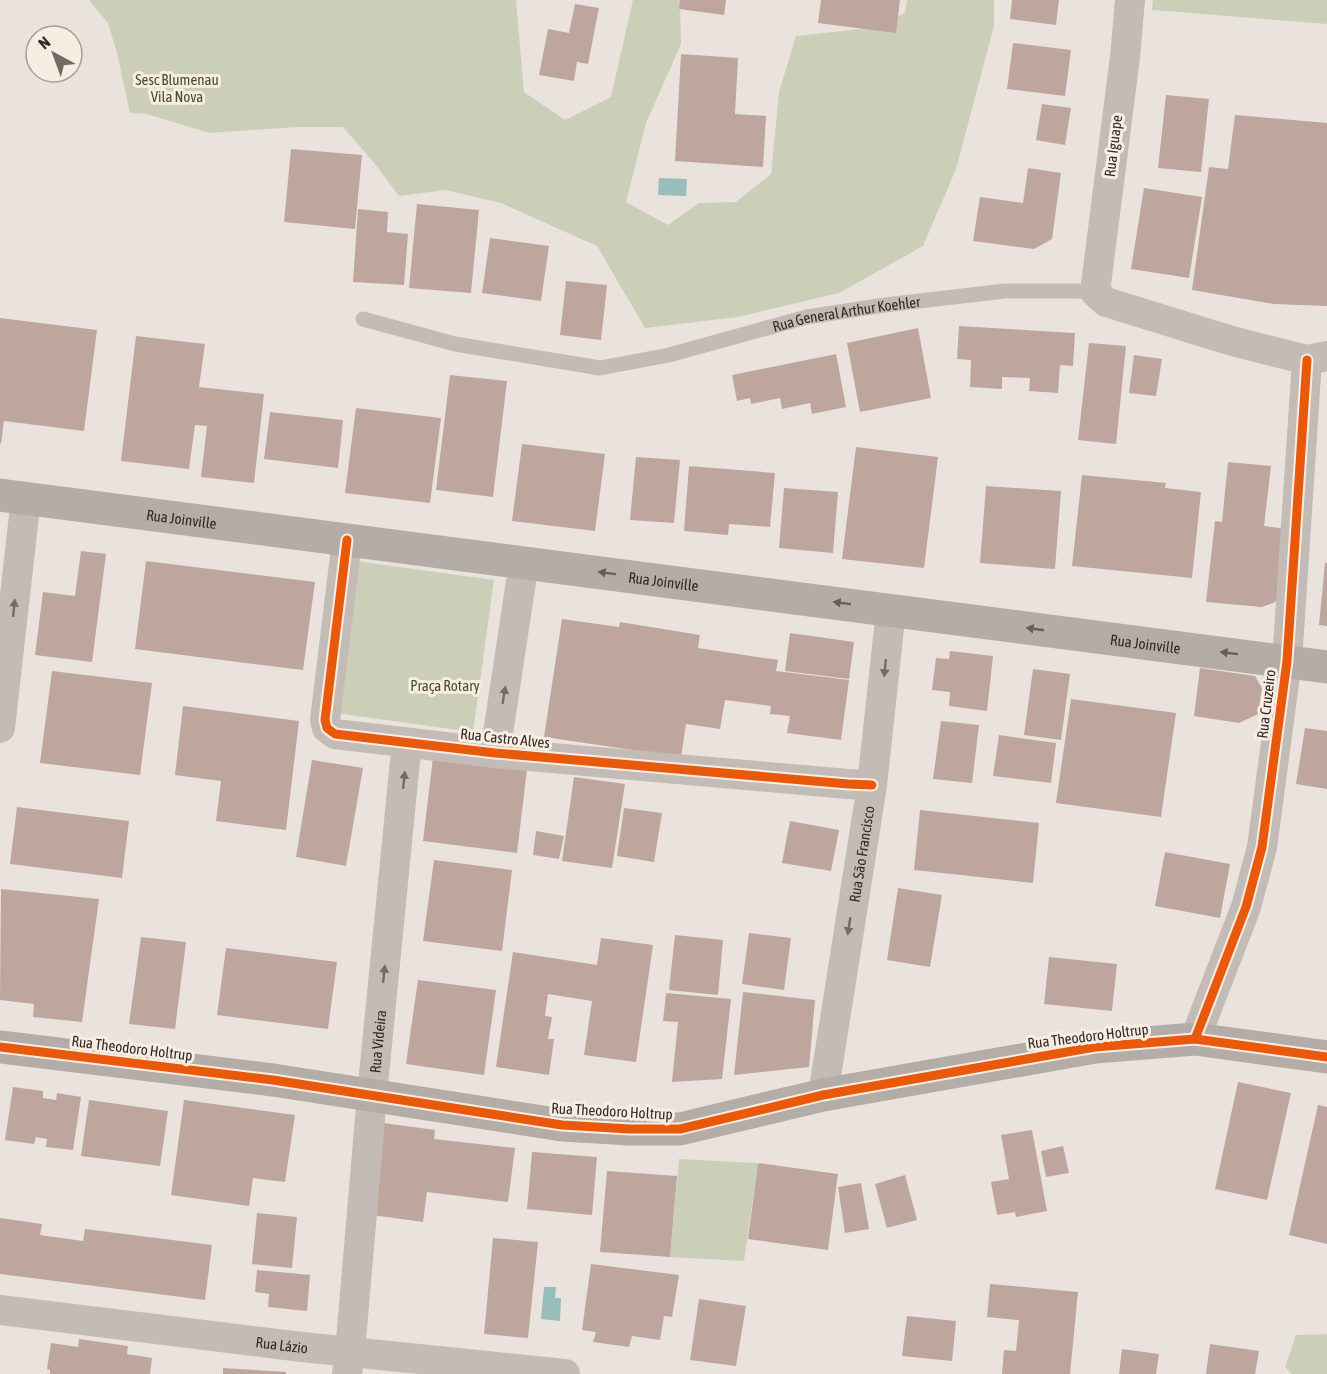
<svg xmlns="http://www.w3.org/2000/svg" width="1327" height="1374" font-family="'Asap Condensed',sans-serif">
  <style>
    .green { fill: #cccfb7 }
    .water { fill: #99bdba }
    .building { fill: #bea69f }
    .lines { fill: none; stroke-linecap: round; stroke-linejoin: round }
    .lane { stroke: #c3bbb6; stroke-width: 15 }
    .street { stroke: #c3bbb6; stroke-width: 30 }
    .secondary { stroke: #b4aca7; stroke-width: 33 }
    .cycleway-casing { stroke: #f8ede3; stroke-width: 13 }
    .cycleway { stroke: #e8590c; stroke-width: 9 }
    .oneway { fill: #675d59 }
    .oneway2 { fill: #746b66 }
    .labels { text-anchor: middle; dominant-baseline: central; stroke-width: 6; stroke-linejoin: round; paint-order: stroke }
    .park-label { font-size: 15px; fill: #455129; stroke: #f8ede3 }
    .street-label { font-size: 15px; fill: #332925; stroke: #f8ede3 }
  </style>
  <rect width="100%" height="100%" fill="#eae3dd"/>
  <g class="green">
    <polygon points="89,0 516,0 524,92 565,120 611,97 633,0 680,0 681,44 646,123 626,202 668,225 699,203 736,202 771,174 779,92 796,36 870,28 905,13 907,0 994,0 994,26 956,169 923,246 839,293 738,317 645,328 597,246 501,203 445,190 399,196 375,164 343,127 297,127 209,133 147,114 130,113 117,53 108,23"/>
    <polygon points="1153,0 1327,0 1327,24 1152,10"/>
    <polygon points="356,561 494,580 473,732 335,713"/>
    <polygon points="679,1159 758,1163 744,1261 670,1257"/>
    <polygon points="1327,1334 1327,1374 1292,1374 1285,1367 1296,1335"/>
  </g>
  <g class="water">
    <polygon points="659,178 687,179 686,196 658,195"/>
    <polygon points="544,1287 556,1287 555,1298 561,1298 560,1321 541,1319"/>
  </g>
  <g class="building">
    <polygon points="680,0 726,0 724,15 679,9"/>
    <polygon points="821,0 900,0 896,33 818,23"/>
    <polygon points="1012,0 1059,0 1056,25 1010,19"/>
    <polygon points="575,4 599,8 588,64 577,62 574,81 539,75 548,29 569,33"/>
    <polygon points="1013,43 1071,50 1065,96 1007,89"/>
    <polygon points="681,54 738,58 735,114 766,116 763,167 675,161"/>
    <polygon points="1166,95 1209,99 1201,172 1158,168"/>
    <polygon points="1042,104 1071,108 1065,145 1036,140"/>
    <polygon points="1235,115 1327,123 1327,306 1274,304 1192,290 1209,167 1228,169"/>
    <polygon points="291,149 362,155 355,229 284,222"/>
    <polygon points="1028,168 1061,173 1052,239 1034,249 973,241 980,197 1023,203"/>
    <polygon points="1144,188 1202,197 1189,278 1131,269"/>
    <polygon points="417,204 479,210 471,293 409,288"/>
    <polygon points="358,209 388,212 387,232 408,234 404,285 353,282"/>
    <polygon points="490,238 549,246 541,301 482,293"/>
    <polygon points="566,281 607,285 601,340 560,335"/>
    <polygon points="0,318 97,330 84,431 4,421 1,444 0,443"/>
    <polygon points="959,326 1075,333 1073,366 1060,365 1058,393 1029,391 1030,378 1002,377 1002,389 970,387 971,360 957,359"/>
    <polygon points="918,328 931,398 860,412 847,343"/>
    <polygon points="136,336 205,344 199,387 264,394 254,483 201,477 207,426 195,425 189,469 121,461"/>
    <polygon points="1089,343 1126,346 1116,444 1078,440"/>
    <polygon points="836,354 846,407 812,414 810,403 782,409 780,398 751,404 750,398 737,401 732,375"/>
    <polygon points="1134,355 1162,359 1156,396 1129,393"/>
    <polygon points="450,375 507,381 493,497 436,490"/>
    <polygon points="356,408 441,418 430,503 345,493"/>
    <polygon points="270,412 343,420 338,468 264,459"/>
    <polygon points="522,444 605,454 595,531 512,521"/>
    <polygon points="856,447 938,457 924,568 842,559"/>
    <polygon points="636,457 680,460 674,523 630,520"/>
    <polygon points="1228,462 1271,466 1264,526 1287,529 1280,592 1275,602 1262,607 1206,602 1215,521 1222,522"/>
    <polygon points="689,466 775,473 770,527 729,524 728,535 684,531"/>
    <polygon points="1082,475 1166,483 1165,488 1201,492 1192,578 1072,566"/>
    <polygon points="986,486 1061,491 1055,569 980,563"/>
    <polygon points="784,488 838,492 833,553 779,548"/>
    <polygon points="81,551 106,554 92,662 35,655 43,592 75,596"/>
    <polygon points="146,561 315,582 303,670 135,649"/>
    <polygon points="1325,563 1327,563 1327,626 1319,625"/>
    <polygon points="562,619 619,627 620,622 700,635 698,648 778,660 776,671 849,680 841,740 787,733 790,716 770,714 771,706 725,700 720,729 686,724 681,757 544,737"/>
    <polygon points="790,633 854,642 849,679 785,671"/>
    <polygon points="950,651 993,656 987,711 949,706 950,692 932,690 936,658 949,659"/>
    <polygon points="1200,668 1255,676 1262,688 1258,714 1239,723 1194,716"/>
    <polygon points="1033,669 1070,674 1061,740 1024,735"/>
    <polygon points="52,671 152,683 140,775 40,763"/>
    <polygon points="1071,699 1176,713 1161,817 1056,803"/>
    <polygon points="183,706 299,721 286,830 216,821 221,781 175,775"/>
    <polygon points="941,721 979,725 972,783 933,779"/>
    <polygon points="1305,728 1327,731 1327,789 1296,784"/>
    <polygon points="999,735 1056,743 1051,783 993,776"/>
    <polygon points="433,757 527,769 517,853 423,841"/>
    <polygon points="312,760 363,768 346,866 296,857"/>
    <polygon points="574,777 625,784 612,868 562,861"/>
    <polygon points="17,807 129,821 122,878 10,864"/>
    <polygon points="624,808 662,813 654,862 617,856"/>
    <polygon points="920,810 1039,823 1033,883 914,870"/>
    <polygon points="790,821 839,830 831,871 782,863"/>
    <polygon points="536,831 564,836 559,859 533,855"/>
    <polygon points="1165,852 1230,864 1220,918 1155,906"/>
    <polygon points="434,860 512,870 502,951 423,941"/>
    <polygon points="898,888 942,895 930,967 887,960"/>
    <polygon points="1,889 99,899 82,1022 33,1017 34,1004 0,1000"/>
    <polygon points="749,933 791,938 784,990 742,984"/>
    <polygon points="675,935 723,940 718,995 669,990"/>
    <polygon points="141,937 186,942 175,1029 129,1024"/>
    <polygon points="601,938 653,945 636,1062 584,1055 592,1001 548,994 545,1016 552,1017 548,1039 554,1039 549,1075 496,1067 513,952 597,965"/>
    <polygon points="226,948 337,962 328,1029 217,1015"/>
    <polygon points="1049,957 1117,964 1112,1011 1044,1004"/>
    <polygon points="418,980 496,990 484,1075 406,1064"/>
    <polygon points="743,992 815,1000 809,1067 734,1075"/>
    <polygon points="666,993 731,999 722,1079 672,1082 678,1022 663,1021"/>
    <polygon points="1238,1082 1291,1093 1267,1200 1215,1189"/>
    <polygon points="13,1087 43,1091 43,1098 56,1100 57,1093 81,1097 73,1150 46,1147 47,1139 36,1137 34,1144 5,1140"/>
    <polygon points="89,1100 168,1111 160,1166 81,1156"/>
    <polygon points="184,1100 295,1115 285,1182 253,1178 249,1206 171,1195"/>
    <polygon points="1318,1105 1327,1107 1327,1244 1289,1235"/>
    <polygon points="384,1123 435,1130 434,1139 515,1148 508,1202 427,1192 423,1222 372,1215"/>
    <polygon points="1032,1130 1047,1211 1016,1217 1015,1212 997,1215 991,1182 1009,1179 1001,1135"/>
    <polygon points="1063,1146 1069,1173 1046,1177 1041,1151"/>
    <polygon points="532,1152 597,1157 592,1215 527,1209"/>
    <polygon points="758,1163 838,1174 828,1250 748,1239"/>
    <polygon points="607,1171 677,1176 670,1257 600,1252"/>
    <polygon points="905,1175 917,1220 887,1228 875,1184"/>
    <polygon points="861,1183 869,1229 845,1233 838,1187"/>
    <polygon points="257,1213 297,1217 292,1268 252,1264"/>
    <polygon points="0,1218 42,1224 40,1235 83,1241 85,1229 212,1245 205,1300 0,1274"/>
    <polygon points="493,1238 538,1242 528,1338 484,1334"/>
    <polygon points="591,1264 679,1275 672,1317 664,1316 660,1340 632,1336 629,1347 593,1342 596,1332 582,1330"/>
    <polygon points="257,1270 310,1275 307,1311 268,1307 269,1294 255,1292"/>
    <polygon points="990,1284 1078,1292 1070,1374 1002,1374 1004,1350 1016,1351 1019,1320 987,1317"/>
    <polygon points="699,1299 746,1306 736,1366 690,1360"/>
    <polygon points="907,1316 956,1321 952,1361 902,1356"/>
    <polygon points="79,1339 128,1346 127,1354 152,1358 150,1374 50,1374 50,1370 47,1369 51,1343 78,1347"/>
    <polygon points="1210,1344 1259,1351 1255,1374 1206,1374"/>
    <polygon points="1122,1349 1159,1354 1156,1374 1119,1374"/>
    <polygon points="223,1368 286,1372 286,1374 223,1374"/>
  </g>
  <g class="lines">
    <path class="lane" id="s1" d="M363,319l92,25 145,24 69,-13 138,-38 78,-12 120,-14h72l18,1"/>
    <g class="street">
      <polyline points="1130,0 1125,57 1095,292 1106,302 1232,341 1307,360 1327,356"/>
      <polyline points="347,540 325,720 327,728 335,734 495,753 848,784 872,785"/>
      <polyline points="0,728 26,498"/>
      <polyline points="495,753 524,562"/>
      <polyline points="1195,1039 1246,907 1262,847 1287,661 1307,360"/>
      <path id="s2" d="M823,1095l49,-310 19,-175"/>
      <path id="s3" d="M0,1310l302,37 263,27"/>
      <path id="s4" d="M347,1374l3,-22 22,-257 33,-334 4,-18"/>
    </g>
    <g class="secondary">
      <path id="s5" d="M0,495l1327,172"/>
      <polyline points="0,1047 273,1080 562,1125 630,1129 680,1129 823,1095 1095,1047 1195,1039 1327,1057"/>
    </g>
    <defs>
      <g id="cycleway">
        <polyline points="347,540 325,720 327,728 335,734 495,753 848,784 872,785"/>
        <polyline points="1195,1039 1246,907 1262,847 1287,661 1307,360"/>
        <polyline points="0,1047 273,1080 562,1125 630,1129 680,1129 823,1095 1095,1047 1195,1039 1327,1057"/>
      </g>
    </defs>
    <use href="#cycleway" class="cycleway-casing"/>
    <use href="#cycleway" class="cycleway"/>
  </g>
  <defs><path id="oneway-solid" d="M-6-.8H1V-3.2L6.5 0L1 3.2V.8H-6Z" transform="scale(1.5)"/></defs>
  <g class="oneway">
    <use href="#oneway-solid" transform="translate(607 573) rotate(-173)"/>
    <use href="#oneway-solid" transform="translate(842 603) rotate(-173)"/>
    <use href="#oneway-solid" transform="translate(1035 629) rotate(-172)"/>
    <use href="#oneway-solid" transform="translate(1229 653) rotate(-173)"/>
  </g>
  <g class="oneway2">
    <use href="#oneway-solid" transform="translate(14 608) rotate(-84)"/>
    <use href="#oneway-solid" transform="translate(885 668) rotate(96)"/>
    <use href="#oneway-solid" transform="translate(504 695) rotate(-81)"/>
    <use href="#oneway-solid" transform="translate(404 780) rotate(-84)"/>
    <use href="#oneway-solid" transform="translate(849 926) rotate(99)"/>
    <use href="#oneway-solid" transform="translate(384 974) rotate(-84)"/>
  </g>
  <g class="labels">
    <g class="park-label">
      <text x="177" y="79">Sesc Blumenau<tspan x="177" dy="17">Vila Nova</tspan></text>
      <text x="445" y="685">Praça Rotary</text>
    </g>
    <g class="street-label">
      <text transform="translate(1113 146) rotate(-83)">Rua Iguape</text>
      <text stroke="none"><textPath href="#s1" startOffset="495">Rua General Arthur Koehler</textPath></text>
      <text stroke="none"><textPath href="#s5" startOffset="183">Rua Joinville</textPath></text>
      <text stroke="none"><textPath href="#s5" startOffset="669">Rua Joinville</textPath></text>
      <text stroke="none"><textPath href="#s5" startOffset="1155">Rua Joinville</textPath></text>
      <text transform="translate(1266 704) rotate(-83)">Rua Cruzeiro</text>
      <text transform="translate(505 738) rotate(6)">Rua Castro Alves</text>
      <text stroke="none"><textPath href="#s2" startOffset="244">Rua São Francisco</textPath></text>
      <text transform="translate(1088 1036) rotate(-7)">Rua Theodoro Holtrup</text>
      <text stroke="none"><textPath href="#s4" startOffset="334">Rua Videira</textPath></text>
      <text transform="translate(132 1048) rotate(7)">Rua Theodoro Holtrup</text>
      <text transform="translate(612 1111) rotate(3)">Rua Theodoro Holtrup</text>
      <text stroke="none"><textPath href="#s3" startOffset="284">Rua Lázio</textPath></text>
    </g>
  </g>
  <g transform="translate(54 54) rotate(319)"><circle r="28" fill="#f8ede3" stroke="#a99f97" stroke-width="1.5"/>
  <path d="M0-4.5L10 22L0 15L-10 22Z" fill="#736a65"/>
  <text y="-9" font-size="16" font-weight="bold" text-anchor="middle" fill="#332925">N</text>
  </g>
</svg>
